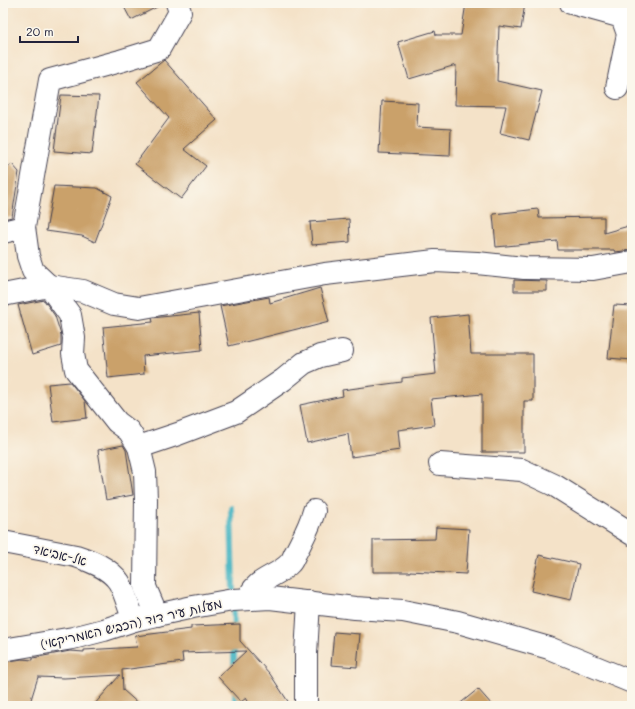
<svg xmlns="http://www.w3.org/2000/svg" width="635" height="709" font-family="Mali,'Playpen Sans Hebrew',sans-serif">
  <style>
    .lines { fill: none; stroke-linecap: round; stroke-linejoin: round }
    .stream { stroke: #48b6c3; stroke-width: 6 }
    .building { fill: #caa16b }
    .minor-casing { stroke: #423f50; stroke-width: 24 }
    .major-casing { stroke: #423f50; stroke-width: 24 }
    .minor { stroke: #fff; stroke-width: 22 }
    .major { stroke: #fff; stroke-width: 22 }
    .labels { text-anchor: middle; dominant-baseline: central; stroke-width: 3.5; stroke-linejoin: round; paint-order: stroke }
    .street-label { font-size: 13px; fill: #22223b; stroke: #fbf7ec }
  </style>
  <rect width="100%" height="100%" fill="#fbf7ec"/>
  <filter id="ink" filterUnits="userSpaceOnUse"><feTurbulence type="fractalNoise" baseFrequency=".025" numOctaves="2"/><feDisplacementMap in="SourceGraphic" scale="8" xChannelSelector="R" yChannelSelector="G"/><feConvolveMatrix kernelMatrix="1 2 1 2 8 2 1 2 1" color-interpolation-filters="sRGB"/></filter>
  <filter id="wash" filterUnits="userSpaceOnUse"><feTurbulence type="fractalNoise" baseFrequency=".012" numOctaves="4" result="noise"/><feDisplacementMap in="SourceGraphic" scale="16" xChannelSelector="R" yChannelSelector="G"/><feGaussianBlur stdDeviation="0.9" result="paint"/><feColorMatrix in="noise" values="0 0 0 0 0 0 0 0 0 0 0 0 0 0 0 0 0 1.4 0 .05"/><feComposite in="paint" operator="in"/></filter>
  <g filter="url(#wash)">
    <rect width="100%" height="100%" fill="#f4e2c8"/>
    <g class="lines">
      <g class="stream">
        <polyline points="231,508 234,632"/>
        <polyline points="234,644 234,668"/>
        <polyline points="235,688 235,706"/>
      </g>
    </g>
    <g id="blocks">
      <g class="building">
        <polygon points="122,3 165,3 131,20"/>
        <polygon points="466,3 525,3 521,29 499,26 497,81 542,91 529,140 500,133 506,106 455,105 456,65 409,79 398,42 435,31 436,35 461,35"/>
        <polygon points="164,60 217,120 184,149 206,166 181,199 135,164 169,118 137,82"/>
        <polygon points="61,95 99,96 92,154 54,151"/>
        <polygon points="382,101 418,103 417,127 451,129 450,156 379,153"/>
        <polygon points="12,164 19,172 12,217 3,219 3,171"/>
        <polygon points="54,186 97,188 112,196 95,242 82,236 46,231"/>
        <polygon points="538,209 539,218 604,217 604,233 632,225 632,250 615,252 614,250 558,250 557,241 496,247 493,214"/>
        <polygon points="349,219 350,242 312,245 310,222"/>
        <polygon points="514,280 547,281 547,291 514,291"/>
        <polygon points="320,288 329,322 302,329 301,328 229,346 220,306 269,297 270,303"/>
        <polygon points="44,300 55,316 61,335 61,346 32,355 18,305"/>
        <polygon points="614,305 632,306 632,360 608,358"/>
        <polygon points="199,313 202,350 143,356 144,374 108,378 103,327 153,322 152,318"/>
        <polygon points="468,314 471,354 533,354 533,401 524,401 524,452 482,452 482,394 431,399 434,425 398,430 400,450 351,457 348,434 307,443 300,405 343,396 342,390 402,382 402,378 436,374 431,318"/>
        <polygon points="70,382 85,401 87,418 53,422 48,384"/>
        <polygon points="123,445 126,450 133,495 106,500 98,450"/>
        <polygon points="436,527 469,529 466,574 410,571 410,572 373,572 373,540 435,539"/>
        <polygon points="539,555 579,564 571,600 531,591"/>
        <polygon points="240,624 240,641 270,674 291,706 251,706 246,698 241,702 218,677 246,651 182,653 183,662 122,670 123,690 141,706 93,706 120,675 64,678 38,677 29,706 3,706 3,662 22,659 33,660 33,658 70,651 84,652 84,650 137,647 135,636 191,629 191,626"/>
        <polygon points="334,632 360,634 357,667 331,665"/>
        <polygon points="478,689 493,706 457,706"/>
      </g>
    </g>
  </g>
  <g filter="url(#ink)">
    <use href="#blocks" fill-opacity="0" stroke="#423f50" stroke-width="1"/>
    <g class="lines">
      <defs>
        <g id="minor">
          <polyline points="571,3 622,17 628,34 617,88"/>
          <polyline points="3,232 24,227"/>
          <polyline points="3,295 49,286 83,291 114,304 139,308 325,274 435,261 477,263 524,268 593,269 632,262"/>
          <polyline points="139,447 178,434 236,412 283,380 304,363 320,356 342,351"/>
          <polyline points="440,464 522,470 554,485 632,534"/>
          <path d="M3,542l73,14c15,5 34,12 43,26 6,10 10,27 15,38"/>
          <path d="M249,599c4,-20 29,-22 41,-36 3,-3 4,-8 6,-11 7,-14 14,-26 18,-41"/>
          <polyline points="157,615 145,587 146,500 145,472 139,447 129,431 117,422 76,370 73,354 74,338 70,315 49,286 33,271 28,256 24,227 50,80 120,61 159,49 180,12 177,3"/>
          <polyline points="306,706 306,654 309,602"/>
        </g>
        <polyline id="major" points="3,650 73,638 104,630 134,620 193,607 233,600 270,598 355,608 403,611 458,622 549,648 632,682"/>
      </defs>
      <use href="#minor" class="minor-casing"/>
      <use href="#major" class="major-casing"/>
      <use href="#minor" class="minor"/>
      <use href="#major" class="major"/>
    </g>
  </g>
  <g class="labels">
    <g class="street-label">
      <text transform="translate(60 554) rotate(14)">אל-אביאד</text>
      <text transform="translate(131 623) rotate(-13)">מעלות עיר דוד (הכביש האמריקאי)</text>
    </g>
  </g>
  <rect width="635" height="709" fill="none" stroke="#fbf7ec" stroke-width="16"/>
  <path d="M20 36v6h58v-6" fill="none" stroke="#22223b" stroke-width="2"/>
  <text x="26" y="36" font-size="12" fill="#22223b" stroke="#fbf7ec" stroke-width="3" paint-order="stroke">20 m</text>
</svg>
